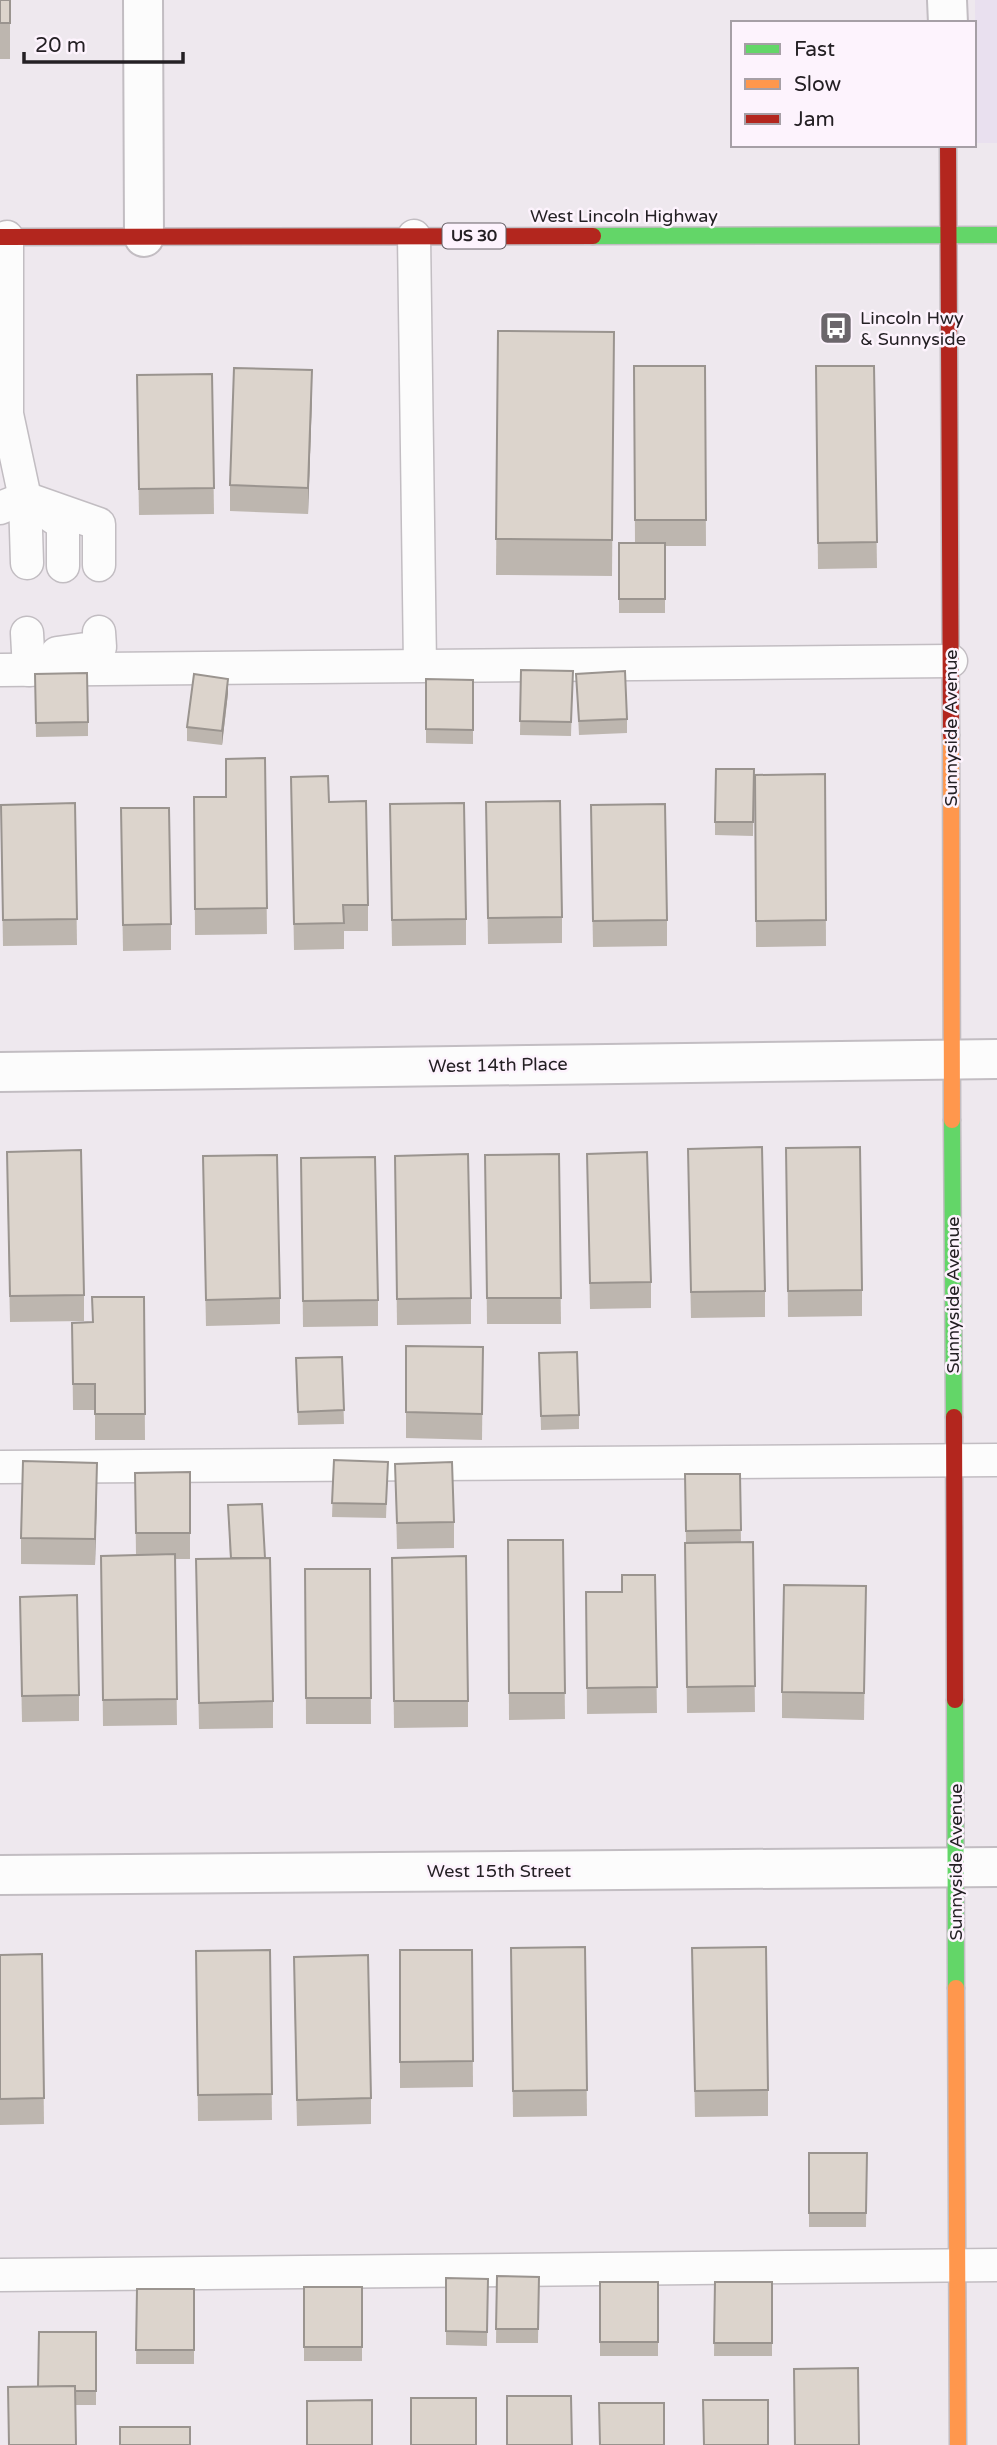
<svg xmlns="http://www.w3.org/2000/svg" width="997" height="2445" font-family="'Varela Round',sans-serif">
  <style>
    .education { fill: #e9e0ef }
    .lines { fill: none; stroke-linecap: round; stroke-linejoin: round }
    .lane-casing { stroke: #c2bdc2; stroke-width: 35 }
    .street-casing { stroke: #c2bdc2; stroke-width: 42 }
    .fast-casing { stroke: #c2bdc2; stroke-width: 19 }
    .slow-casing { stroke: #c2bdc2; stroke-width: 19 }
    .jam-casing { stroke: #c2bdc2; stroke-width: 19 }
    .lane { stroke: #fcfcfc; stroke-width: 32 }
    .street { stroke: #fcfcfc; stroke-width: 38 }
    .fast { stroke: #63d668; stroke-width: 16 }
    .slow { stroke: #ff974d; stroke-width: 16 }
    .jam { stroke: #b3261e; stroke-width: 16 }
    .wall { fill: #bdb6af }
    .shaded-wall { fill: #9a948f }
    .building { fill: #dcd4cc; stroke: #9a948f; stroke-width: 2 }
    .labels { text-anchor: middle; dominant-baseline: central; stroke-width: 5; stroke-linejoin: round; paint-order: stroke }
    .shield { fill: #fdf3fd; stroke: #655f65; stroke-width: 2 }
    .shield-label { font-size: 16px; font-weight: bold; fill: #242024 }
    .street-label { font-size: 18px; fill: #242024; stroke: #fdf3fd }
    .poi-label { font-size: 18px; fill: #242024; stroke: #fdf3fd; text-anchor: start }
  </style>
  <rect width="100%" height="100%" fill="#eee8ee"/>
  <polygon class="education" points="975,0 997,0 997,143 976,143"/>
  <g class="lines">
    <defs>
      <g id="lane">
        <polyline points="414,236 420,665"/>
        <polyline points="7,237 7,414 25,498 27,563"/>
        <polyline points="38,507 63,524 63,566"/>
        <polyline points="0,508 25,498 99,524 99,565"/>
        <polyline points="27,633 29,670"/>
        <polyline points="57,653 100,647 99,632"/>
        <polyline points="0,670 951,661"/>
        <polyline points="0,1467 997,1460"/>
        <polyline points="0,2275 997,2265"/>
      </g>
      <g id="street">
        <polyline points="143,0 144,237"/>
        <polyline points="947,0 948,23"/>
        <polyline points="0,1072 997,1059"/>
        <polyline points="0,1875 997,1867"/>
      </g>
      <g id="fast">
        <polyline points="593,236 997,235"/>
        <polyline points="952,1120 954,1417"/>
        <polyline points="955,1700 956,1988"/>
      </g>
      <g id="slow">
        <polyline points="951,735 952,1120"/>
        <polyline points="956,1988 958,2445"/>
      </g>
      <g id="jam">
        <polyline points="948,145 951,735"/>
        <polyline points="0,237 593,236"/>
        <polyline points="954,1417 955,1700"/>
      </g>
    </defs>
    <use href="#lane" class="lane-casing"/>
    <use href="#street" class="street-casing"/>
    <use href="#fast" class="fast-casing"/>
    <use href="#slow" class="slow-casing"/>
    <use href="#jam" class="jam-casing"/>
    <use href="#lane" class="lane"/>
    <use href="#street" class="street"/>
    <use href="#fast" class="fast"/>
    <use href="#slow" class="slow"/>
    <use href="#jam" class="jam"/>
  </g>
  <g class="wall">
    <polygon points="0,0 10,23 10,59 0,59"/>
    <polygon points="498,331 614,332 612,576 496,575"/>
    <polygon points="634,366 705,366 706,546 665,546 665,613 619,613 619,543 635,543"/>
    <polygon points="816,366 874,366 877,568 818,569"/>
    <polygon points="212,374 214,514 139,515 137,401"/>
    <polygon points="312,396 308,514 230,511 230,485"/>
    <polygon points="521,670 573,671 571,736 520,735"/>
    <polygon points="35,674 88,722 88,736 36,737"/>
    <polygon points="576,674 627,719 627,733 579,735"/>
    <polygon points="426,679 473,680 473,744 426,743"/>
    <polygon points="228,693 222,745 187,741 187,727"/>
    <polygon points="265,758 267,934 195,935 194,797 226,797"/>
    <polygon points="754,769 753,836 715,835 715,822"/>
    <polygon points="825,774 826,946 756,947 755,775"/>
    <polygon points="291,777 329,802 368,905 368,931 344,931 344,949 294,950"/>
    <polygon points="75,803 77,945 3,946 1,831"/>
    <polygon points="486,828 562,917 562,943 488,944"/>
    <polygon points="390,830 466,919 466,945 392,946"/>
    <polygon points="591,831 667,920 667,946 593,947"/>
    <polygon points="121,835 171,924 171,950 123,951"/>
    <polygon points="786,1148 862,1290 862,1316 788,1317"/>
    <polygon points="559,1154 561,1324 487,1324 485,1155"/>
    <polygon points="587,1154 651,1282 651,1308 590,1309"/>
    <polygon points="395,1156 471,1298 471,1324 397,1325"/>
    <polygon points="301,1158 378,1300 378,1326 303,1327"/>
    <polygon points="688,1175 765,1291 765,1317 691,1318"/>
    <polygon points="7,1178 84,1295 84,1321 10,1322"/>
    <polygon points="203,1182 280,1298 280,1324 206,1326"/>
    <polygon points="92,1297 144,1297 145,1440 95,1440 95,1410 73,1410 72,1323 92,1322"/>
    <polygon points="483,1347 482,1440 406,1438 406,1412"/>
    <polygon points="539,1353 579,1415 579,1429 541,1430"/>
    <polygon points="342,1357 344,1424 298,1425 296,1371"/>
    <polygon points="334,1460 388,1462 386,1518 332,1517"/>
    <polygon points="395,1464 454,1522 454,1548 397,1549"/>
    <polygon points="190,1472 190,1559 175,1559 177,1725 103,1726 101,1556 136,1555 135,1473"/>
    <polygon points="685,1474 740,1474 741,1542 753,1542 755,1712 687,1713 685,1543 686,1543"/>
    <polygon points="97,1489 95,1565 21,1564 21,1538"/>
    <polygon points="228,1505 273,1701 273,1728 199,1729 196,1585 230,1558"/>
    <polygon points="508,1540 563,1540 565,1719 509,1720"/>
    <polygon points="392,1558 468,1701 468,1727 394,1728"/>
    <polygon points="305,1569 370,1569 371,1724 306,1724"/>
    <polygon points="655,1575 657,1713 587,1714 586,1592 622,1592"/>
    <polygon points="866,1586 864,1720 782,1718 782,1692"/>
    <polygon points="20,1623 79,1695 79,1721 22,1722"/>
    <polygon points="585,1947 587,2116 513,2117 511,1948"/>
    <polygon points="270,1950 272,2120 198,2121 196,1951"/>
    <polygon points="400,1950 472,1950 473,2087 400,2088"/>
    <polygon points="42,1954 44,2124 0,2125 0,1955"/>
    <polygon points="692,1974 768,2090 768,2116 695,2117"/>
    <polygon points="294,1983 371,2098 371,2124 297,2126"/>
    <polygon points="809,2153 867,2153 866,2227 809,2227"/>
    <polygon points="497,2276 539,2277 538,2343 496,2343"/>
    <polygon points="446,2278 488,2279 487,2346 446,2345"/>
    <rect x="600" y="2282" width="58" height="74"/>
    <polygon points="715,2282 772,2282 772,2356 714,2356"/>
    <rect x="304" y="2287" width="58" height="74"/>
    <polygon points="137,2289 194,2289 194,2364 136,2364"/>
    <polygon points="96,2332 96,2405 75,2405 38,2387"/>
  </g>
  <g class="shaded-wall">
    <polygon points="312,370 312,396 308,514 308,488"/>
    <polygon points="228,679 228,693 222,745 222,731"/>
    <polygon points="97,1463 97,1489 95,1565 95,1539"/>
  </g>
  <g class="building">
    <rect x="0" y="0" width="10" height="23"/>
    <polygon points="498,331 614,332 612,540 496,539"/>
    <polygon points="634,366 705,366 706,520 635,520"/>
    <polygon points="816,366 874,366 877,542 818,543"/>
    <polygon points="234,368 312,370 308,488 230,485"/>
    <polygon points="212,374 214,488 139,489 137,375"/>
    <rect x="619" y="543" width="46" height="56"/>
    <polygon points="521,670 573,671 571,722 520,721"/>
    <polygon points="625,671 627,719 579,721 576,674"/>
    <polygon points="87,673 88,722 36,723 35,674"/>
    <polygon points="194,674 228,679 222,731 187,727"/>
    <polygon points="426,679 473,680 473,730 426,729"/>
    <polygon points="265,758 267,908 195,909 194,797 226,797 226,759"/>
    <polygon points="716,769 754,769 753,822 715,822"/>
    <polygon points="825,774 826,920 756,921 755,775"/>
    <polygon points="328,776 329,802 366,801 368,905 343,905 344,923 294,924 291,777"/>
    <polygon points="560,801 562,917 488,918 486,802"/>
    <polygon points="75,803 77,919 3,920 1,805"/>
    <polygon points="464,803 466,919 392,920 390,804"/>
    <polygon points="665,804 667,920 593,921 591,805"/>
    <polygon points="121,808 169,808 171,924 123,925"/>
    <polygon points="762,1147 765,1291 691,1292 688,1149"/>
    <polygon points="860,1147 862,1290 788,1291 786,1148"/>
    <polygon points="81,1150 84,1295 10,1296 7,1152"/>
    <polygon points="647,1152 651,1282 590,1283 587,1154"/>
    <polygon points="468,1154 471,1298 397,1299 395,1156"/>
    <polygon points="559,1154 561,1298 487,1298 485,1155"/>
    <polygon points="277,1155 280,1298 206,1300 203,1156"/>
    <polygon points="375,1157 378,1300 303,1301 301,1158"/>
    <polygon points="92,1297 144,1297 145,1414 95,1414 95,1384 73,1384 72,1323 93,1322"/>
    <polygon points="406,1346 483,1347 482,1414 406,1412"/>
    <polygon points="577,1352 579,1415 541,1416 539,1353"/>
    <polygon points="342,1357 344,1410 298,1412 296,1358"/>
    <polygon points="334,1460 388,1462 386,1504 332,1503"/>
    <polygon points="23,1461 97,1463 95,1539 21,1538"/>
    <polygon points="452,1462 454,1522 397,1523 395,1464"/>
    <polygon points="190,1472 190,1533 136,1533 135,1473"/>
    <polygon points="685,1474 740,1474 741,1530 686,1531"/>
    <polygon points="262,1504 265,1558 231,1558 228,1505"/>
    <polygon points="508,1540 563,1540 565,1693 509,1693"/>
    <polygon points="753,1542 755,1686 687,1687 685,1543"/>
    <polygon points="175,1554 177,1699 103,1700 101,1556"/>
    <polygon points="466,1556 468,1701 394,1701 392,1558"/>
    <polygon points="270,1558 273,1701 199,1703 196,1559"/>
    <polygon points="305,1569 370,1569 371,1698 306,1698"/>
    <polygon points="622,1575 655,1575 657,1687 587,1688 586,1592 622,1592"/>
    <polygon points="784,1585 866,1586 864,1693 782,1692"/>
    <polygon points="77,1595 79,1695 22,1696 20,1597"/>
    <polygon points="585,1947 587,2090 513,2091 511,1948"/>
    <polygon points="766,1947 768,2090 695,2091 692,1948"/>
    <polygon points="270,1950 272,2094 198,2095 196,1951"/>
    <polygon points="400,1950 472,1950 473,2061 400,2062"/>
    <polygon points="42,1954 44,2098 0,2099 0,1955"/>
    <polygon points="368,1955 371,2098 297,2100 294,1957"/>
    <polygon points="809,2153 867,2153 866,2213 809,2213"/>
    <polygon points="497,2276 539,2277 538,2329 496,2329"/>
    <polygon points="446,2278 488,2279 487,2332 446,2331"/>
    <rect x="600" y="2282" width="58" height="60"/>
    <polygon points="715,2282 772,2282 772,2343 714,2343"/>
    <rect x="304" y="2287" width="58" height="60"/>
    <polygon points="137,2289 194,2289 194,2350 136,2350"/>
    <polygon points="39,2332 96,2332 96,2391 75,2391 75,2386 38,2387"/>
    <polygon points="858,2368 859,2445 795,2445 794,2369"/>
    <polygon points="75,2386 76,2445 9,2445 8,2387"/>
    <polygon points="507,2396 571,2396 572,2445 507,2445"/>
    <rect x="411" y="2398" width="65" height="47"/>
    <polygon points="372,2400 372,2445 307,2445 307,2401"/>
    <polygon points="703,2400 768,2400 768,2445 704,2445"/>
    <polygon points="599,2403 664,2403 664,2445 600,2445"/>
    <rect x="120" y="2427" width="70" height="18"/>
  </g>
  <defs>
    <symbol id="bus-square" viewBox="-11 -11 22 22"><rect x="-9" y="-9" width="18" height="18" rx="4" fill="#6b666b" stroke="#fdf3fd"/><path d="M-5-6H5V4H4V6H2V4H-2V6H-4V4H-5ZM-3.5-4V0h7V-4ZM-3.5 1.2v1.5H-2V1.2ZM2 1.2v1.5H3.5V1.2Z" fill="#fff"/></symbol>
  </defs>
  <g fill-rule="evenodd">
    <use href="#bus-square" x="817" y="309" width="38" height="38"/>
  </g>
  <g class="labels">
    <rect class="shield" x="442.5" y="223.5" width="63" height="25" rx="5"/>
    <g class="shield-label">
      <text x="474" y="236">US 30</text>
    </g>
    <g class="street-label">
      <text x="624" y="216">West Lincoln Highway</text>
      <text transform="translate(951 728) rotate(-90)">Sunnyside Avenue</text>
      <text transform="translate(498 1065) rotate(-1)">West 14th Place</text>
      <text transform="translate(953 1295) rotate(-90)">Sunnyside Avenue</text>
      <text transform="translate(956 1862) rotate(-90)">Sunnyside Avenue</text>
      <text x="499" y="1871">West 15th Street</text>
    </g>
    <g class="poi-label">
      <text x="860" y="318">Lincoln Hwy<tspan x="860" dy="21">&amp; Sunnyside</tspan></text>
    </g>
  </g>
  <rect x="731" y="21" width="245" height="126" fill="#fdf3fd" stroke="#a69fa6" stroke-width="2"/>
  <rect x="745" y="44" width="35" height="10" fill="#63d668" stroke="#a69fa6" stroke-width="2"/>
  <text x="794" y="56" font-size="21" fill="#242024">Fast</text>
  <rect x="745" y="79" width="35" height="10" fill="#ff974d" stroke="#a69fa6" stroke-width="2"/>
  <text x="794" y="91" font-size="21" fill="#242024">Slow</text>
  <rect x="745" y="114" width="35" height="10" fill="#b3261e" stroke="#a69fa6" stroke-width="2"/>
  <text x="794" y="126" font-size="21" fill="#242024">Jam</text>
  <path d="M24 52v10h159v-10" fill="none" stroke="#242024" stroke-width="3.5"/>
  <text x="35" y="52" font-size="21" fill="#242024" stroke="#fdf3fd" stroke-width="5" paint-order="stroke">20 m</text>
</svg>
